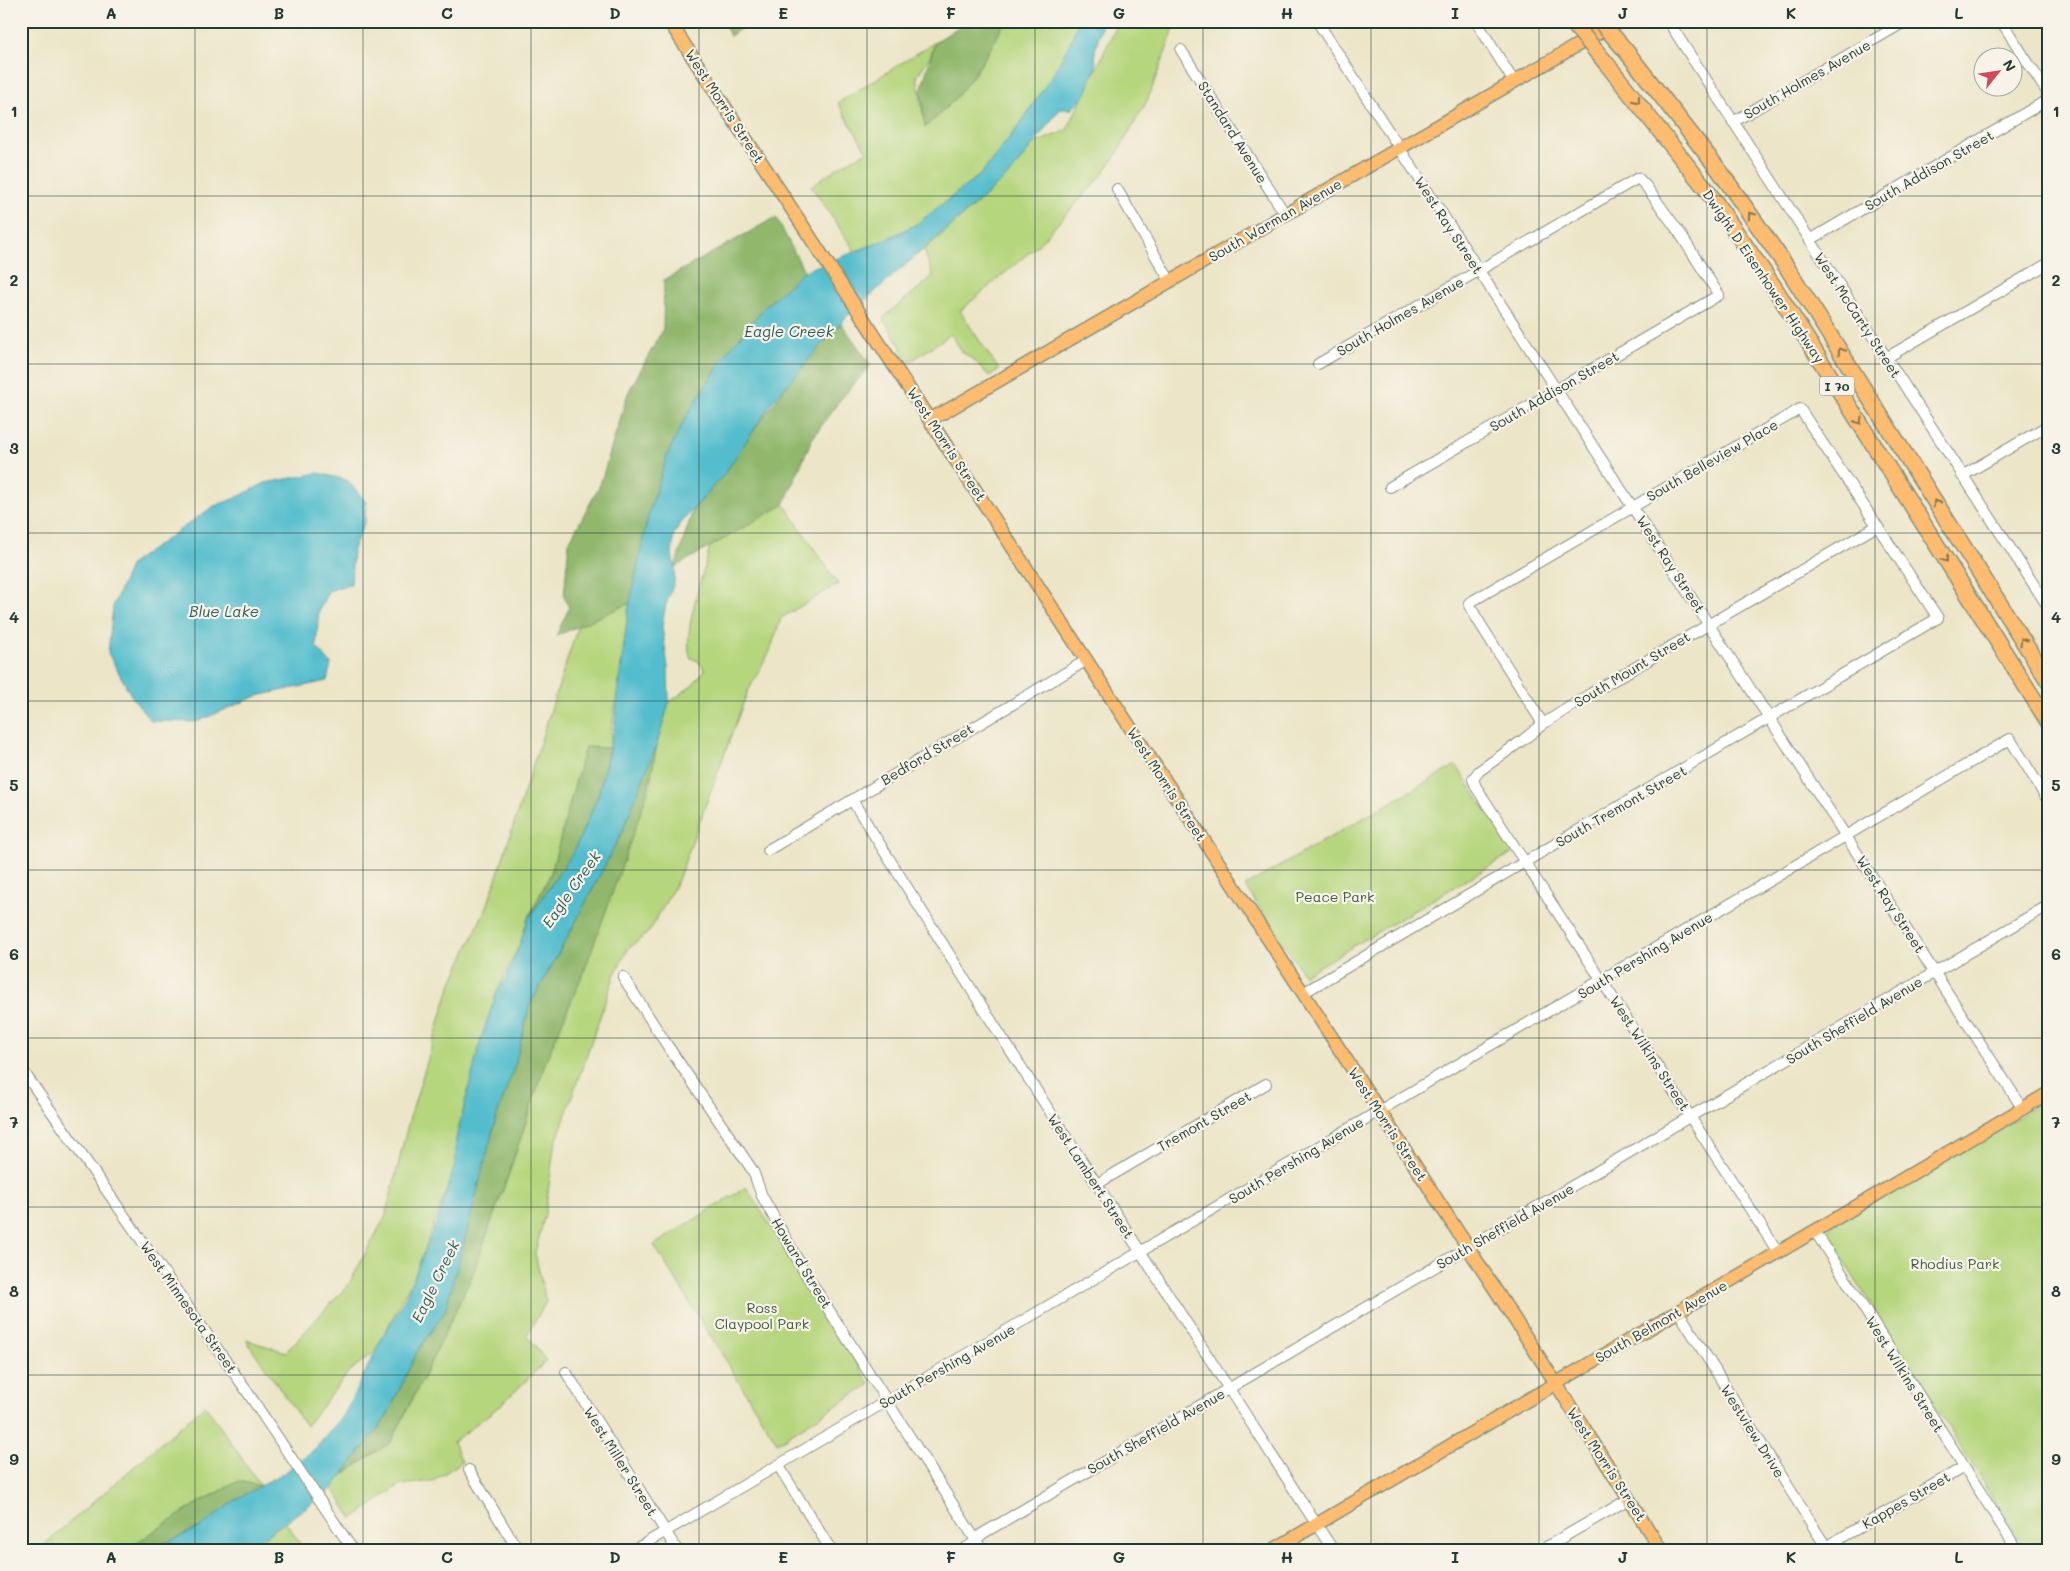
<svg xmlns="http://www.w3.org/2000/svg" width="2070" height="1571" font-family="Mali,sans-serif">
  <style>
    .green { fill: #b6d67d; stroke: #6a8a58 }
    .forest { fill: #90b76c; stroke: #587a50 }
    .water { fill: #52bdcd; stroke: #387d80 }
    .lines { fill: none; stroke-linecap: round; stroke-linejoin: round }
    .minor-casing { stroke: #86917e; stroke-width: 12 }
    .major-casing { stroke: #86917e; stroke-width: 15 }
    .highway-casing { stroke: #86917e; stroke-width: 18 }
    .minor { stroke: #fff; stroke-width: 10 }
    .major { stroke: #fdbc70; stroke-width: 12 }
    .highway { stroke: #fdbc70; stroke-width: 15 }
    .highway-bridge-casing { stroke: #86917e; stroke-width: 18; stroke-linecap: butt }
    .highway-bridge { stroke: #fdbc70; stroke-width: 15 }
    .oneway { stroke: #83764f }
    .grid { fill: none; stroke: #1f3d34; stroke-width: 1; stroke-opacity: 0.55 }
    .labels { text-anchor: middle; dominant-baseline: central; stroke-width: 4.5; stroke-linejoin: round; paint-order: stroke }
    .shield { fill: #f7f3e8; stroke: #60746a; stroke-width: 1 }
    .shield-label { font-size: 12px; font-weight: bold; fill: #1f3d34 }
    .street-label { font-size: 14px; fill: #1f3d34; stroke: #f7f3e8 }
    .park-label { font-size: 14px; fill: #3d5c43; stroke: #f7f3e8 }
    .water-label { font-size: 15px; font-style: italic; fill: #2c5d5a; stroke: #f7f3e8 }
    .neatline { fill: none; stroke: #1f3d34; stroke-width: 2 }
    .grid-label { font-size: 16px; text-anchor: middle; font-weight: bold; fill: #1f3d34 }
  </style>
  <rect width="100%" height="100%" fill="#f7f3e8"/>
  <filter id="ink" filterUnits="userSpaceOnUse"><feTurbulence type="fractalNoise" baseFrequency=".02" numOctaves="2"/><feDisplacementMap in="SourceGraphic" scale="10" xChannelSelector="R" yChannelSelector="G"/><feConvolveMatrix kernelMatrix="1 2 1 2 8 2 1 2 1" color-interpolation-filters="sRGB"/></filter>
  <filter id="wash" filterUnits="userSpaceOnUse"><feTurbulence type="fractalNoise" baseFrequency=".0096" numOctaves="4" result="noise"/><feDisplacementMap in="SourceGraphic" scale="20" xChannelSelector="R" yChannelSelector="G"/><feGaussianBlur stdDeviation="1.12" result="paint"/><feColorMatrix in="noise" values="0 0 0 0 0 0 0 0 0 0 0 0 0 0 0 0 0 1.4 0 .05"/><feComposite in="paint" operator="in"/></filter>
  <g filter="url(#wash)">
    <rect width="100%" height="100%" fill="#ece5c7"/>
    <g class="green">
      <path d="M1005,21h73l-7,20 -17,32 -34,51 -39,50 -63,49 -40,20 -23,8 -44,-65 31,-21 25,-13 -29,-49 97,-61 -4,13 -14,21 8,50c35,-26 61,-66 80,-105z"/>
      <polygon points="1119,21 1177,21 1148,99 1118,152 1099,179 1038,245 960,311 999,370 989,376 975,361 962,352 951,334 910,362 883,318 933,276 924,250 988,194 1033,144 1067,130"/>
      <path d="M784,504l54,80 -57,34 -11,33 -23,42 -69,187 -29,52 -21,17 -13,25 -61,174 -9,66 -10,39 11,49 -19,33 19,26 -44,43 -49,38 9,20 -29,19 -33,4 -47,34 -20,-31 11,-14 47,-32 32,-64 48,-100 37,-102 39,-118 37,-87 64,-183 10,-48 11,-37 22,-17 14,-16 -7,-9 -7,-3c-10,-21 13,-87 19,-111z"/>
      <polygon points="630,603 609,748 585,748 551,873 527,921 522,939 497,992 481,1039 456,1139 457,1162 414,1277 375,1351 349,1372 306,1426 246,1340 286,1352 349,1284 386,1215 408,1124 450,987 489,901 578,626"/>
      <polygon points="1456,765 1514,852 1304,975 1245,886"/>
      <polygon points="2049,1099 2049,1550 2026,1550 1829,1238 1830,1227"/>
      <polygon points="746,1187 870,1384 777,1443 654,1245"/>
      <polygon points="205,1405 261,1486 239,1481 200,1502 126,1550 38,1550"/>
      <polygon points="285,1521 304,1550 246,1550"/>
    </g>
    <g class="forest">
      <polygon points="723,21 752,21 730,36"/>
      <path d="M968,21h37c-19,39 -46,79 -80,106l-4,-36 14,-49z"/>
      <polygon points="776,217 804,271 764,308 667,455 648,516 630,603 556,636 569,608 564,596 569,542 600,485 628,393 663,329 664,280"/>
      <polygon points="841,323 871,365 840,400 812,439 784,504 675,567 693,510 725,473 748,438 795,375"/>
      <polygon points="658,740 648,791 607,908 584,971 547,1058 508,1176 471,1278 423,1378 391,1442 344,1474 387,1416 417,1352 445,1311 496,1118 515,1065 529,1007 575,923 622,832"/>
      <polygon points="585,747 609,748 598,796 574,851 527,921 551,873"/>
      <polygon points="239,1481 261,1486 202,1526 150,1550 125,1550 200,1502"/>
    </g>
    <g class="water">
      <polygon points="1078,21 1103,21 1095,50 1096,66 1086,94 1072,109 1060,109 1012,172 846,317 773,401 725,473 681,523 674,534 672,555 675,567 674,583 666,604 662,626 668,667 669,703 656,747 622,832 575,923 529,1007 515,1065 496,1118 463,1246 445,1311 417,1352 387,1416 333,1488 246,1550 150,1550 199,1528 237,1499 287,1471 316,1448 345,1413 381,1340 405,1299 438,1219 456,1162 456,1139 481,1039 497,992 506,978 520,944 527,921 574,851 598,796 614,730 628,611 648,516 667,455 687,415 729,350 764,308 804,271 878,243 904,231 918,223 981,174 1020,124 1054,73 1071,41"/>
      <polygon points="318,473 347,480 366,502 365,521 353,549 351,584 328,591 319,611 316,646 331,664 327,681 257,696 196,722 151,721 132,697 108,653 113,606 131,564 214,506 234,499 265,483"/>
    </g>
  </g>
  <g filter="url(#ink)">
    <g class="lines">
      <defs>
        <g id="minor">
          <polyline points="1317,21 2023,1109"/>
          <polyline points="1476,21 1514,82"/>
          <polyline points="1668,21 2049,608"/>
          <polyline points="2001,21 2049,95"/>
          <polyline points="1181,50 1285,214"/>
          <polyline points="1733,122 1906,21"/>
          <polyline points="1117,189 1170,281"/>
          <polyline points="1810,240 2049,99"/>
          <polyline points="1886,358 2049,263"/>
          <polyline points="1318,364 1638,178 1645,185 1679,232 1719,295 1390,487"/>
          <polyline points="1962,476 2049,425"/>
          <polyline points="852,800 985,1011 1333,1550"/>
          <polyline points="768,850 1087,660"/>
          <polyline points="623,977 667,1045 753,1171 762,1196 804,1271 982,1550"/>
          <polyline points="1303,993 1938,618 1800,409 1469,603 1476,617 1543,724"/>
          <polyline points="21,1068 246,1390 353,1550"/>
          <polyline points="1097,1184 1266,1084"/>
          <polyline points="1815,1231 2017,1550"/>
          <polyline points="1778,1252 1476,787 1473,779 1479,771 1523,740 1543,724 1590,694 1877,526"/>
          <polyline points="1678,1311 1828,1550"/>
          <polyline points="566,1372 677,1550"/>
          <polyline points="778,1465 831,1550"/>
          <polyline points="469,1470 518,1550"/>
          <polyline points="1822,1549 1964,1467"/>
          <polyline points="634,1550 2010,739 2049,802"/>
          <polyline points="963,1550 972,1544 982,1534 2049,905"/>
          <polyline points="1541,1550 1629,1499"/>
        </g>
        <g id="major">
          <polyline points="669,21 1224,871 1548,1371 1661,1550"/>
          <polyline points="929,418 941,414 1619,21"/>
          <polyline points="1273,1550 2049,1093"/>
        </g>
        <g id="highway">
          <polyline points="1626,51 1719,170 1786,266 2049,682"/>
          <polyline points="1606,63 1706,189 1774,287 2049,723"/>
        </g>
      </defs>
      <use href="#minor" class="minor-casing"/>
      <use href="#major" class="major-casing"/>
      <use href="#highway" class="highway-casing"/>
      <use href="#minor" class="minor"/>
      <use href="#major" class="major"/>
      <use href="#highway" class="highway"/>
      <defs>
        <g id="highway-bridge">
          <polyline points="1571,21 1606,63"/>
          <polyline points="1600,21 1626,51"/>
        </g>
      </defs>
      <use href="#highway-bridge" class="highway-bridge-casing"/>
      <use href="#highway-bridge" class="highway-bridge"/>
    </g>
    <defs><path id="oneway-chevron" d="M-2-3.5L2.5 0L-2 3.5" fill="none" stroke-width="1.6" stroke-linecap="round" stroke-linejoin="round" transform="scale(1.25)"/></defs>
    <g class="oneway">
      <use href="#oneway-chevron" transform="translate(1637 100) rotate(51)"/>
      <use href="#oneway-chevron" transform="translate(1751 215) rotate(-125)"/>
      <use href="#oneway-chevron" transform="translate(1841 351) rotate(-122)"/>
      <use href="#oneway-chevron" transform="translate(1859 421) rotate(58)"/>
      <use href="#oneway-chevron" transform="translate(1936 503) rotate(-122)"/>
      <use href="#oneway-chevron" transform="translate(1945 559) rotate(58)"/>
      <use href="#oneway-chevron" transform="translate(2023 641) rotate(-122)"/>
    </g>
  </g>
  <path class="grid" d="M195,21v1529M363,21v1529M531,21v1529M699,21v1529M867,21v1529M1035,21v1529M1203,21v1529M1371,21v1529M1539,21v1529M1707,21v1529M1875,21v1529M21,196h2028M21,364h2028M21,533h2028M21,701h2028M21,870h2028M21,1038h2028M21,1207h2028M21,1375h2028"/>
  <g class="labels">
    <rect class="shield" x="1819.5" y="376.5" width="35" height="19" rx="4"/>
    <g class="shield-label">
      <text x="1837" y="386">I 70</text>
    </g>
    <g class="street-label">
      <text transform="translate(1807 79) rotate(-30)">South Holmes Avenue</text>
      <text transform="translate(725 106) rotate(57)">West Morris Street</text>
      <text transform="translate(1233 132) rotate(58)">Standard Avenue</text>
      <text transform="translate(1929 170) rotate(-30)">South Addison Street</text>
      <text transform="translate(1275 220) rotate(-30)">South Warman Avenue</text>
      <text transform="translate(1449 225) rotate(57)">West Ray Street</text>
      <text transform="translate(1764 276) rotate(56)">Dwight D Eisenhower Highway</text>
      <text transform="translate(1858 315) rotate(57)">West McCarty Street</text>
      <text transform="translate(1400 316) rotate(-30)">South Holmes Avenue</text>
      <text transform="translate(1554 391) rotate(-30)">South Addison Street</text>
      <text transform="translate(947 444) rotate(57)">West Morris Street</text>
      <text transform="translate(1712 460) rotate(-30)">South Belleview Place</text>
      <text transform="translate(1671 564) rotate(57)">West Ray Street</text>
      <text transform="translate(1632 669) rotate(-31)">South Mount Street</text>
      <text transform="translate(927 754) rotate(-31)">Bedford Street</text>
      <text transform="translate(1167 784) rotate(57)">West Morris Street</text>
      <text transform="translate(1621 806) rotate(-30)">South Tremont Street</text>
      <text transform="translate(1891 904) rotate(57)">West Ray Street</text>
      <text transform="translate(1645 955) rotate(-31)">South Pershing Avenue</text>
      <text transform="translate(1854 1020) rotate(-31)">South Sheffield Avenue</text>
      <text transform="translate(1650 1053) rotate(57)">West Wilkins Street</text>
      <text transform="translate(1204 1121) rotate(-30)">Tremont Street</text>
      <text transform="translate(1388 1124) rotate(57)">West Morris Street</text>
      <text transform="translate(1296 1160) rotate(-31)">South Pershing Avenue</text>
      <text transform="translate(1091 1176) rotate(57)">West Lambert Street</text>
      <text transform="translate(1505 1226) rotate(-30)">South Sheffield Avenue</text>
      <text transform="translate(802 1263) rotate(59)">Howard Street</text>
      <text transform="translate(189 1307) rotate(55)">West Minnesota Street</text>
      <text transform="translate(1661 1321) rotate(-30)">South Belmont Avenue</text>
      <text transform="translate(947 1366) rotate(-30)">South Pershing Avenue</text>
      <text transform="translate(1905 1374) rotate(58)">West Wilkins Street</text>
      <text transform="translate(1156 1431) rotate(-30)">South Sheffield Avenue</text>
      <text transform="translate(1753 1431) rotate(58)">Westview Drive</text>
      <text transform="translate(621 1461) rotate(58)">West Miller Street</text>
      <text transform="translate(1607 1464) rotate(57)">West Morris Street</text>
      <text transform="translate(1906 1500) rotate(-30)">Kappes Street</text>
    </g>
    <g class="park-label">
      <text x="1335" y="896">Peace Park</text>
      <text x="1955" y="1263">Rhodius Park</text>
      <text x="762" y="1307">Ross<tspan x="762" dy="16">Claypool Park</tspan></text>
    </g>
    <g class="water-label">
      <text x="789" y="331">Eagle Creek</text>
      <text x="224" y="611">Blue Lake</text>
      <text transform="translate(571 889) rotate(-55)">Eagle Creek</text>
      <text transform="translate(435 1281) rotate(-64)">Eagle Creek</text>
    </g>
  </g>
  <rect width="2070" height="1571" fill="none" stroke="#f7f3e8" stroke-width="55"/>
  <g transform="translate(1998 72) rotate(60)"><circle r="24" fill="#f7f3e8" stroke="#a1aaa0"/>
  <path d="M0-4L9 19L0 12L-9 19Z" fill="#d1495b"/>
  <text y="-8" font-size="14" font-weight="bold" text-anchor="middle" fill="#1f3d34">N</text>
  </g>
  <rect x="28" y="28" width="2014" height="1516" class="neatline"/>
  <g class="grid-label">
    <text x="111" y="19">A</text>
    <text x="279" y="19">B</text>
    <text x="447" y="19">C</text>
    <text x="615" y="19">D</text>
    <text x="783" y="19">E</text>
    <text x="951" y="19">F</text>
    <text x="1119" y="19">G</text>
    <text x="1287" y="19">H</text>
    <text x="1455" y="19">I</text>
    <text x="1623" y="19">J</text>
    <text x="1791" y="19">K</text>
    <text x="1959" y="19">L</text>
    <text x="14" y="117">1</text>
    <text x="2056" y="117">1</text>
    <text x="14" y="286">2</text>
    <text x="2056" y="286">2</text>
    <text x="14" y="454">3</text>
    <text x="2056" y="454">3</text>
    <text x="14" y="623">4</text>
    <text x="2056" y="623">4</text>
    <text x="14" y="791">5</text>
    <text x="2056" y="791">5</text>
    <text x="14" y="960">6</text>
    <text x="2056" y="960">6</text>
    <text x="14" y="1128">7</text>
    <text x="2056" y="1128">7</text>
    <text x="14" y="1297">8</text>
    <text x="2056" y="1297">8</text>
    <text x="14" y="1465">9</text>
    <text x="2056" y="1465">9</text>
    <text x="111" y="1563">A</text>
    <text x="279" y="1563">B</text>
    <text x="447" y="1563">C</text>
    <text x="615" y="1563">D</text>
    <text x="783" y="1563">E</text>
    <text x="951" y="1563">F</text>
    <text x="1119" y="1563">G</text>
    <text x="1287" y="1563">H</text>
    <text x="1455" y="1563">I</text>
    <text x="1623" y="1563">J</text>
    <text x="1791" y="1563">K</text>
    <text x="1959" y="1563">L</text>
  </g>
</svg>
